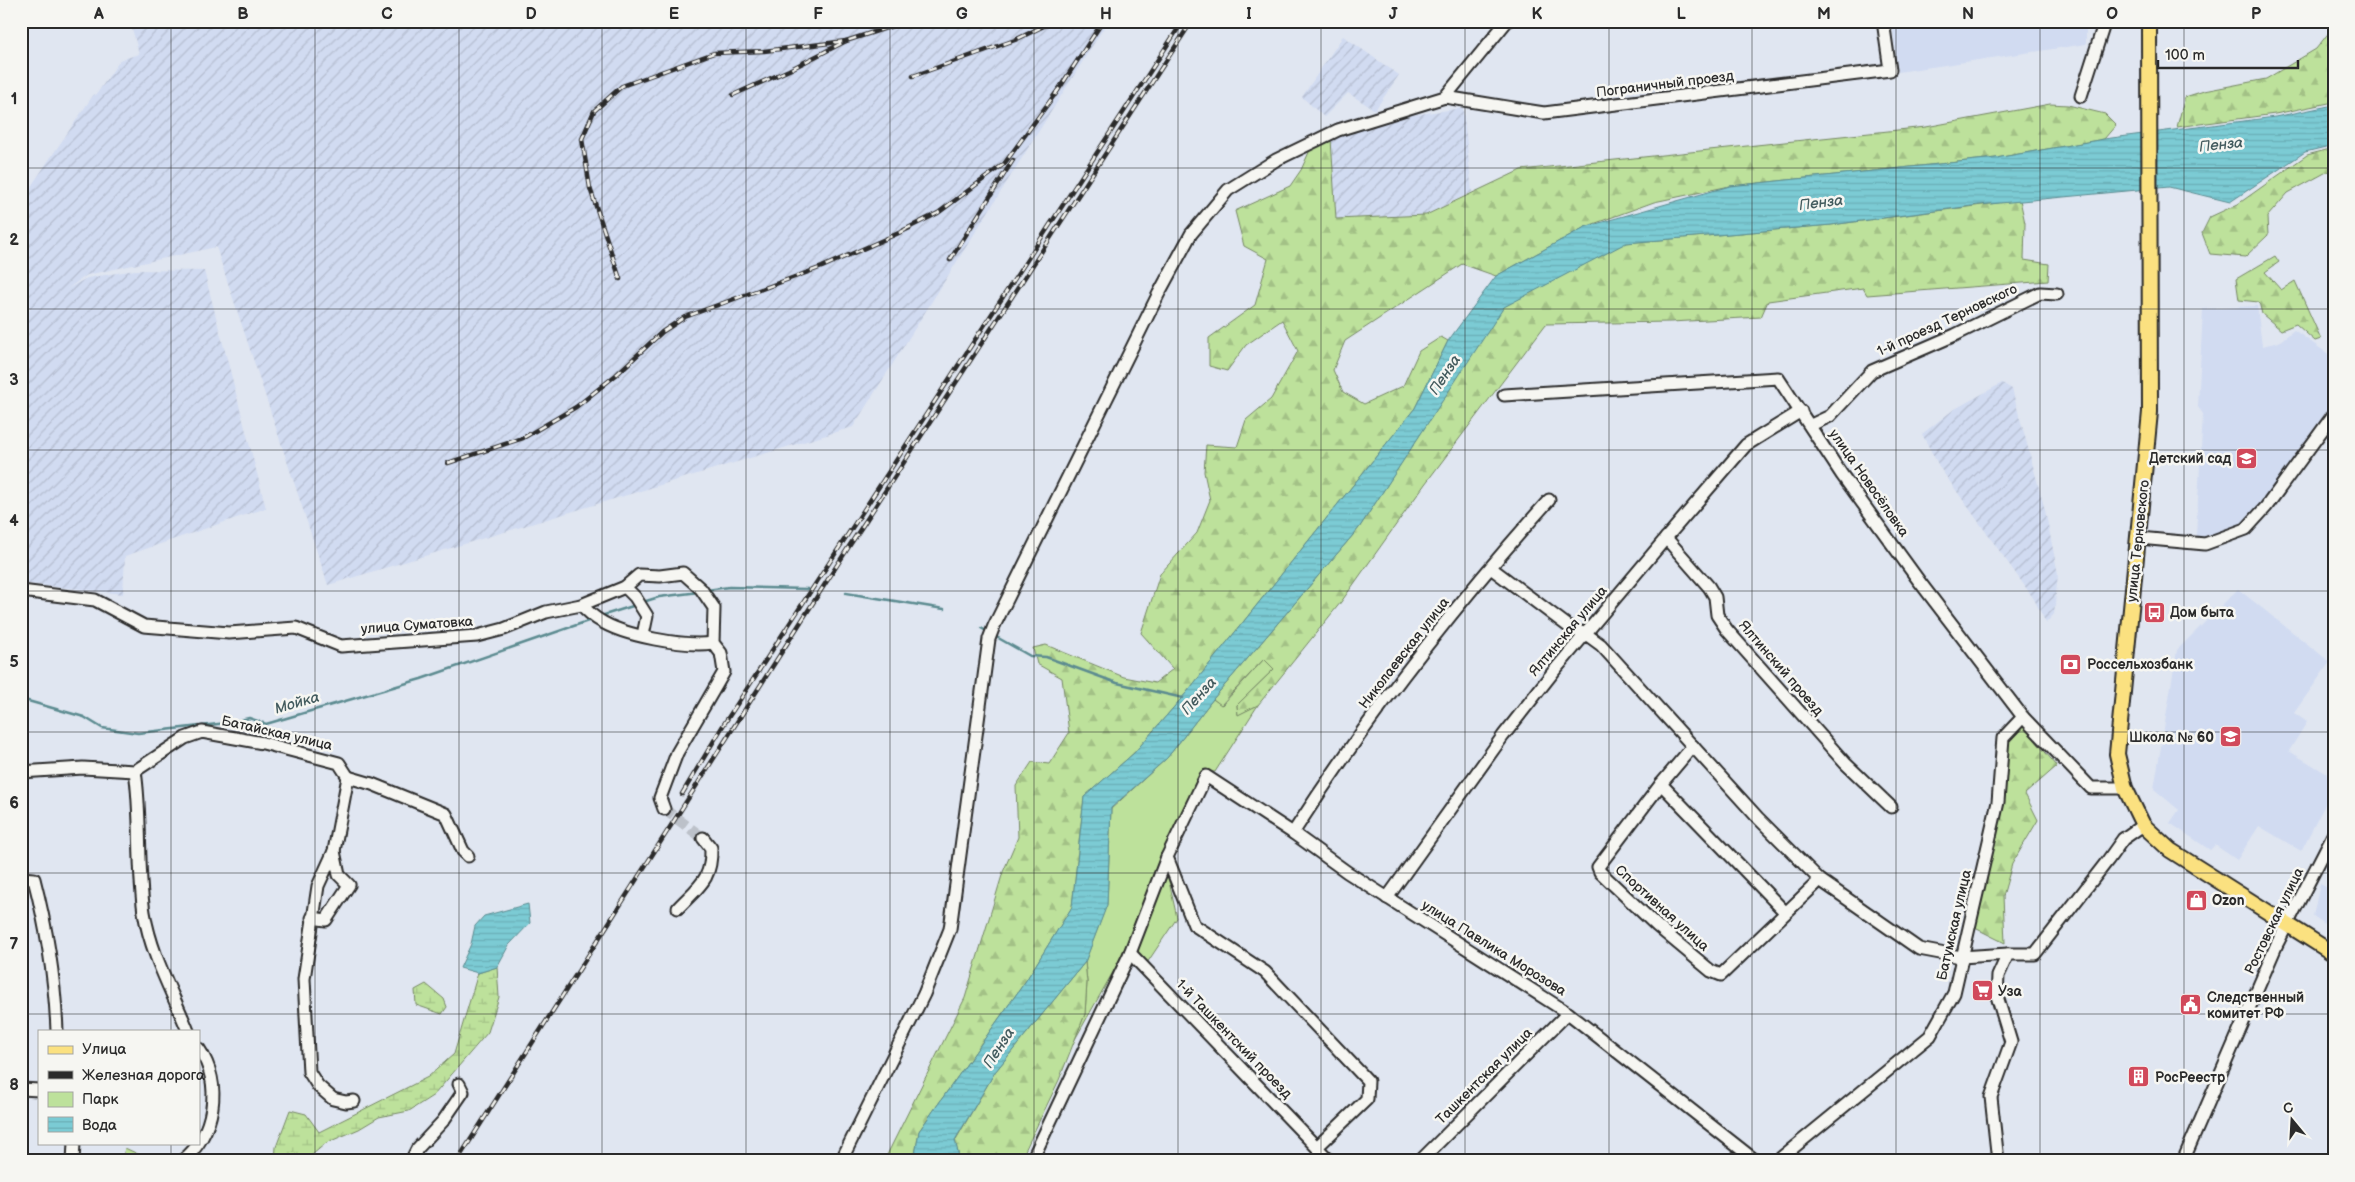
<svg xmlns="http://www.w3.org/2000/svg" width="2355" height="1182" font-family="'Balsamiq Sans',sans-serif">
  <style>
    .built { fill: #d1dbf1 }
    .industrial { fill: url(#industrial-furrows) }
    .green { fill: #bde19b; stroke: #748663 }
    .forest { fill: url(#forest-firs); stroke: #748663 }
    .wetland { fill: url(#wetland-marsh); stroke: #748663 }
    .water { fill: url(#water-rules); stroke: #5b8b90 }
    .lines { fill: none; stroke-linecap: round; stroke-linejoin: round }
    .stream { stroke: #5b8b90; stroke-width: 2.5 }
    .minor-tunnel { stroke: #bcc1c9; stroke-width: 11; stroke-dasharray: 11 5.5; stroke-linecap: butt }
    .minor-casing { stroke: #2b2b2b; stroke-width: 15 }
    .major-casing { stroke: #2b2b2b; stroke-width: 18 }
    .minor { stroke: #f6f6f2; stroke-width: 11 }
    .major { stroke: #fbe180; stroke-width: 14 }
    .rail-casing { stroke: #2b2b2b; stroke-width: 4.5 }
    .rail { stroke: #f6f6f2; stroke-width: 2.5; stroke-dasharray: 8; stroke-linecap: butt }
    .grid { fill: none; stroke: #2b2b2b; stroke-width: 1; stroke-opacity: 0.55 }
    .labels { text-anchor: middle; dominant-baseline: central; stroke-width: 5; stroke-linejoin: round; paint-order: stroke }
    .street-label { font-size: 14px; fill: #2b2b2b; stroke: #f6f6f2 }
    .poi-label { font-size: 14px; font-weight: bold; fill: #2b2b2b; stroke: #f6f6f2; text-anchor: start }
    .water-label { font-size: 15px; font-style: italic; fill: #435b5e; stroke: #f6f6f2 }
    .neatline { fill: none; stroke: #2b2b2b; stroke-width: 2 }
    .grid-label { font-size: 16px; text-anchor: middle; font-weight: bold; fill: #2b2b2b }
  </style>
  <defs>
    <pattern id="industrial-furrows" width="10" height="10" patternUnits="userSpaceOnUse" patternTransform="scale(1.25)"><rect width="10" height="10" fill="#d1dbf1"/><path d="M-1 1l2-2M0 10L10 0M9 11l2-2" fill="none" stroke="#b4bccf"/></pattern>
    <pattern id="forest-firs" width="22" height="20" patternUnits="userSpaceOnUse" patternTransform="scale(1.25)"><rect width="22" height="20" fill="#bde19b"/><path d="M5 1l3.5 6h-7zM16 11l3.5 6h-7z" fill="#a3c186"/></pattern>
    <pattern id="wetland-marsh" width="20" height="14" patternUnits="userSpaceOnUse" patternTransform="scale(1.25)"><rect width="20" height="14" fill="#bde19b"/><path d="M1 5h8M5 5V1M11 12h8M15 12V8" fill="none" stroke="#a3c186"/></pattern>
    <pattern id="water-rules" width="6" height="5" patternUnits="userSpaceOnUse" patternTransform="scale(1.25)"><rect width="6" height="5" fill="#7bcbd4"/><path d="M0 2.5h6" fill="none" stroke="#6aaeb6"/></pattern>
  </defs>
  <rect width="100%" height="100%" fill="#e0e6f1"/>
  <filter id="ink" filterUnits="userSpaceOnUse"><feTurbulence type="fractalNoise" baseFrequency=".02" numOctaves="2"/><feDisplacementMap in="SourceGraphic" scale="10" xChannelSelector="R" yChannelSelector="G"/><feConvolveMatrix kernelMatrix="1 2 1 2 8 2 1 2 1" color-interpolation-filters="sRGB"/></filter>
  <g filter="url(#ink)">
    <g class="built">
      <polygon points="1892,21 2086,21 2086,44 1898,72"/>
      <polygon points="2257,306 2262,346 2279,342 2294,330 2334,358 2334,401 2261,503 2243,525 2205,541 2196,535 2203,414 2198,407 2203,309"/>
      <polygon points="2238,589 2330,662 2294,713 2307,722 2289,751 2334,778 2334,787 2301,851 2259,826 2237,860 2215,845 2210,850 2170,823 2179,810 2154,789 2177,650"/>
      <polygon points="2320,884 2334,891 2334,930 2313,916"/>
    </g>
    <g class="industrial">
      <polygon points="130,21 1108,21 853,427 328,585 216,247 87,275 67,289 87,278 135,270 204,271 266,508 125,556 123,594 21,583 21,320 31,309 21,297 21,201 94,94 96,95 120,60 139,54"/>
      <polygon points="1343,36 1399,75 1375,110 1348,93 1324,117 1302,97"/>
      <polygon points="1463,108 1472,192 1426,215 1336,219 1331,139 1376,120"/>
      <polygon points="2002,383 2012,389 2045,510 2058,574 2054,614 2046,623 2034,599 1940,468 1922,434 1953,410"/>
    </g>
    <polygon class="green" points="1264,659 1274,669 1237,705 1238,714 1258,705 1215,772 1203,771 1163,854 1177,918 1147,963 1126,949 1074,1041 1085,1014 1087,982 1085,962 1107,904 1111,809 1167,758 1213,699 1222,705"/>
    <g class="forest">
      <polygon points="2334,26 2334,102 2275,114 2177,127 2185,97 2204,91 2266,79 2316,49"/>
      <polygon points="2050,104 2068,105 2105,114 2116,125 2104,139 1996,158 1730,186 1654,202 1585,227 1496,276 1462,264 1345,341 1333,370 1343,392 1364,404 1403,386 1419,351 1441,337 1448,341 1415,408 1187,692 1134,753 1084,797 1072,907 1025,982 919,1131 914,1161 884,1161 965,998 1003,872 1018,837 1016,786 1032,762 1049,764 1069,733 1062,678 1037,664 1033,648 1046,645 1124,677 1155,683 1173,669 1141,633 1160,574 1197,533 1210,500 1204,472 1206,445 1237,447 1246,420 1271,399 1298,351 1282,320 1246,345 1227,371 1209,366 1209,338 1255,305 1268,259 1244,246 1235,211 1290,186 1301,170 1310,150 1331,139 1336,219 1426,215 1521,170 1926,127"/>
      <polygon points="2334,148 2334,168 2288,193 2267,217 2268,235 2245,257 2210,254 2202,233 2210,217 2238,204 2307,155"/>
      <polygon points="2020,200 2025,223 2024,260 2049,264 2048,281 1867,295 1863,288 1768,301 1761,317 1671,322 1546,324 1425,484 1341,602 1258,705 1238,715 1237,705 1274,669 1264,659 1221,705 1213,699 1359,528 1503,307 1625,243 1831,225"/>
      <polygon points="2275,256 2279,262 2265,272 2281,290 2295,281 2321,339 2315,341 2296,324 2281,330 2262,314 2259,302 2239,300 2236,279"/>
      <polygon points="2023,726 2057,766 2025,794 2038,820 2012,864 2003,896 2005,943 1975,928 2007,741"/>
      <polygon points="1085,962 1087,982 1085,1014 1059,1080 1020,1161 960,1161 955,1141 995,1072"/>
    </g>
    <g class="wetland">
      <polygon points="497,967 499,997 488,1032 434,1095 409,1111 379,1117 359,1129 326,1143 305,1161 275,1161 276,1147 290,1110 306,1114 319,1132 428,1077 454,1054 478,973"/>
      <polygon points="426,984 444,999 447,1007 442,1014 416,1005 415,990"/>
      <polygon points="125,1148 142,1156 147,1161 122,1161"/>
    </g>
    <g class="water">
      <polygon points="2334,105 2334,145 2305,152 2230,202 2169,187 1979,205 1831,225 1626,243 1504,307 1359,528 1213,699 1167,758 1111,808 1107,905 1085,962 995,1072 955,1140 960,1161 914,1161 919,1131 1025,982 1072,907 1084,797 1134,753 1187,692 1415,408 1448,341 1496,276 1585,227 1730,186 1996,158 2104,139 2275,117"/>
      <polygon points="528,904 530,923 509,945 497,967 478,973 460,968 471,944 475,926 484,916"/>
    </g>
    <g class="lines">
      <g class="stream">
        <polyline points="707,590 729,587 808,589"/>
        <polyline points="846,593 944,609"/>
        <polyline points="643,602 659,597 699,592"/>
        <polyline points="601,616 636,605"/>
        <polyline points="981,628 988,632"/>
        <polyline points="993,635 1030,656 1046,657 1117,683 1183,698"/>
        <polyline points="21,699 84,717 102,728 138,733 227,723 249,718 266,724 421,679 591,620"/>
      </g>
      <polyline class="minor-tunnel" points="664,809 703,838"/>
      <defs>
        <g id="minor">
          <polyline points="2081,96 2105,21"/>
          <polyline points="1445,97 1507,21"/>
          <polyline points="1504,395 1778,378 1842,475 1919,581 2023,717 2091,788 2125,788"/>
          <polyline points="1811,425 1830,416 1872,371 1955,335 2040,293 2057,294"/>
          <polyline points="1666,538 1709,587 1715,597 1717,615 1727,630 1845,763 1891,807"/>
          <polyline points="2139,538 2205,544 2246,529 2266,507 2334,414"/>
          <polyline points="1491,568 1572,629 1586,634 1601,645 1758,818 1820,880 1919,949 1961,957 2008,954"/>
          <polyline points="625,587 635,597 647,616 643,635"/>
          <path d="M21,591l74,9 49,26 85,7 67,-5 45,18 136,-10 27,-7 42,-17 35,-7c6,5 11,11 18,15 24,16 86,27 114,23"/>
          <polyline points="581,605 625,587 639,575 660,576 683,573 701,589 714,608 713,643 721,653 724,672 677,753 660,798 664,809"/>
          <polyline points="1693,746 1661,784 1598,867 1600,872 1657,926 1711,971 1721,975 1820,880"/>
          <path d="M135,771c7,46 2,95 9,141 7,43 28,79 44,119"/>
          <polyline points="21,772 83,768 135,771 185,738 202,732 263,743 339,763 348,777"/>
          <polyline points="348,777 334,851 318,886 304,979 309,1072 318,1086 333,1099 346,1102 354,1101"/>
          <polyline points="348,777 372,784 446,814 463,851 468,856"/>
          <polyline points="1661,784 1785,912"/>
          <path d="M1293,833c76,-118 163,-229 256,-333"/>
          <polyline points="1167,857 1194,925 1265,972 1368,1081 1367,1099 1317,1147"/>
          <path d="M21,878l13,1c13,50 21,101 23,152"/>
          <polyline points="1387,898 1503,736 1554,671 1666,538 1746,445 1801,411"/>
          <path d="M678,908c21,-22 34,-28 33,-60l-8,-10"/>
          <polyline points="312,918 326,920 349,885 339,875 334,851"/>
          <polyline points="1130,953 1330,1161"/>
          <polyline points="21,1089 39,1090"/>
          <polyline points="73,1161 74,1143"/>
          <path d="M182,1161c33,-26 41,-77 17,-112"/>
          <polyline points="411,1161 417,1149 443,1121 463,1092 459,1084"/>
          <polyline points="841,1161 924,994 950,929 989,639 994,626 1159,293 1191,234 1228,190 1276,160 1338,130 1445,97 1544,113 1890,70 1883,21"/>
          <polyline points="1036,1161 1033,1158 1130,953 1167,857 1206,776 1293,833 1347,872 1568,1013 1756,1161"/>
          <polyline points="1420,1161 1568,1013"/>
          <polyline points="1777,1161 1930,1036 1954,993 1998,802 2003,738 2023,717"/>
          <polyline points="1998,1161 1991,1097 2011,1042 1997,996 1998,976 2008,954 2035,954 2108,860 2123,839 2143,825"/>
          <polyline points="2183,1161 2277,944 2334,833"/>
        </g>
        <polyline id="major" points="2149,21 2150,412 2117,754 2125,788 2143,825 2170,850 2334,954"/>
      </defs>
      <use href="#minor" class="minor-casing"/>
      <use href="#major" class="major-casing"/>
      <use href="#minor" class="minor"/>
      <use href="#major" class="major"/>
      <defs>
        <g id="rail">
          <polyline points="913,76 1015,40 1054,21"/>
          <polyline points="733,95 789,70 846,41 908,21"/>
          <polyline points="1055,95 1103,21"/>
          <polyline points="904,230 938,213 1004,164 1058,90"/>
          <polyline points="950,260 1013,160"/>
          <polyline points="620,279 590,188 582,139 594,111 622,86 714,53 764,51 846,41"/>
          <polyline points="448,463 523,438 576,407 616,375 662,332 685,317 822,267 910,228"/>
          <polyline points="682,794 724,724 1183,21"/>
          <polyline points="457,1161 848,548 1192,21"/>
        </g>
      </defs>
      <use href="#rail" class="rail-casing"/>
      <use href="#rail" class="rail"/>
    </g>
  </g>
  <path class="grid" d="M171,21v1010M315,21v1140M459,21v1140M602,21v1140M746,21v1140M890,21v1140M1034,21v1140M1178,21v1140M1321,21v1140M1465,21v1140M1609,21v1140M1752,21v1140M1896,21v1140M2040,21v1140M2184,21v1140M21,168h2313M21,309h2313M21,450h2313M21,591h2313M21,732h2313M21,873h2313M21,1014h2313M171,1143v18"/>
  <defs>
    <symbol id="school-square" viewBox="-11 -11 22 22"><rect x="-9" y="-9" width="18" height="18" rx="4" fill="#d1495b" stroke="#f6f6f2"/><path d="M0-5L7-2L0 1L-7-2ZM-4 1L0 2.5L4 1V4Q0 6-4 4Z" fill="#fff"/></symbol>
    <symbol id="bus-square" viewBox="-11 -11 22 22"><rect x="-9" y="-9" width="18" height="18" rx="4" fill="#d1495b" stroke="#f6f6f2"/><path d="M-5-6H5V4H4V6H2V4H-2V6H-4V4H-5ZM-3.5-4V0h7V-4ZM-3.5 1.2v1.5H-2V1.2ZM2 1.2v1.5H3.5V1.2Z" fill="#fff"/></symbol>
    <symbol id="bank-square" viewBox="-11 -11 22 22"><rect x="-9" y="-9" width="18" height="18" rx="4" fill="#d1495b" stroke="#f6f6f2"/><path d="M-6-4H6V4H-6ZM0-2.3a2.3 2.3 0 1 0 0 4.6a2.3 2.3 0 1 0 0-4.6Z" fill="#fff"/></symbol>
    <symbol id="shop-square" viewBox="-11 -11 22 22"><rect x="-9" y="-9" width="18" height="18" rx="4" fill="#d1495b" stroke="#f6f6f2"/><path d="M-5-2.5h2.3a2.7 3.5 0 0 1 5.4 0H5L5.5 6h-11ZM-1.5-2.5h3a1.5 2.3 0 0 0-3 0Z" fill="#fff"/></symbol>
    <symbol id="supermarket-square" viewBox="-11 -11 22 22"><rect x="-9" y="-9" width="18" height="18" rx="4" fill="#d1495b" stroke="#f6f6f2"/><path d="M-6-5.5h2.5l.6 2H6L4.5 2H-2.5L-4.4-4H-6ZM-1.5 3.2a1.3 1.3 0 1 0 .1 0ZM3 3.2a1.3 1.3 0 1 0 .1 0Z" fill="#fff"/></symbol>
    <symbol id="civic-square" viewBox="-11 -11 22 22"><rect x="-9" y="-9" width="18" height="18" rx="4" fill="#d1495b" stroke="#f6f6f2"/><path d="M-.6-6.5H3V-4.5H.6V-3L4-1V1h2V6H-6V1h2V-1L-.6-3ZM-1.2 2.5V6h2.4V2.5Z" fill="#fff"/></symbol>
    <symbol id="building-square" viewBox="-11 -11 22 22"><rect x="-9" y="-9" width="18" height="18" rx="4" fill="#d1495b" stroke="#f6f6f2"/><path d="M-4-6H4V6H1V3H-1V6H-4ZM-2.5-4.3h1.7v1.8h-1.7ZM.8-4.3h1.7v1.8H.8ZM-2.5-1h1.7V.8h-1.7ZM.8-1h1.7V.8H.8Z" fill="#fff"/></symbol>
  </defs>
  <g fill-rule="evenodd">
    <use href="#school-square" x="2234" y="446" width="25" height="25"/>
    <use href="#bus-square" x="2142" y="600" width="25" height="25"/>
    <use href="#bank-square" x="2058" y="652" width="25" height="25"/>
    <use href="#school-square" x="2218" y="724" width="25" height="25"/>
    <use href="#shop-square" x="2184" y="888" width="25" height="25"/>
    <use href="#supermarket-square" x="1970" y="978" width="25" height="25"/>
    <use href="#civic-square" x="2178" y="992" width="25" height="25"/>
    <use href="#building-square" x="2126" y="1064" width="25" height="25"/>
  </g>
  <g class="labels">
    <g class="street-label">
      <text transform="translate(1665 84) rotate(-7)">Пограничный проезд</text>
      <text transform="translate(1947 320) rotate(-25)">1-й проезд Терновского</text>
      <text transform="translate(1869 483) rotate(55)">улица Новосёловка</text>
      <text transform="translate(2138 541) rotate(-84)">улица Терновского</text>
      <text transform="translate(417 625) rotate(-4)">улица Суматовка</text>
      <text transform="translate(1568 631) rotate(-50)">Ялтинская улица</text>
      <text transform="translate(1404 653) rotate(-52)">Николаевская улица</text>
      <text transform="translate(1781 668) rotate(49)">Ялтинский проезд</text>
      <text transform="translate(277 733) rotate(13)">Батайская улица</text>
      <text transform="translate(1662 908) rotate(42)">Спортивная улица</text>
      <text transform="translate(2274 921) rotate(-64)">Ростовская улица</text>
      <text transform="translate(1954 925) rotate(-77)">Батумская улица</text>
      <text transform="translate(1494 948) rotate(32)">улица Павлика Морозова</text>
      <text transform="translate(1234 1039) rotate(46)">1-й Ташкентский проезд</text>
      <text transform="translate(1484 1076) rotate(-45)">Ташкентская улица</text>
    </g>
    <g class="poi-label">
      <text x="2231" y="458" text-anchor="end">Детский сад</text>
      <text x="2170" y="612">Дом быта</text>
      <text x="2087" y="664">Россельхозбанк</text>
      <text x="2214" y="737" text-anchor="end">Школа № 60</text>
      <text x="2212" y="900">Ozon</text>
      <text x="1998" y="991">Уза</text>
      <text x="2207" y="997">Следственный<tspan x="2207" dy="16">комитет РФ</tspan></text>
      <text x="2155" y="1077">РосРеестр</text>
    </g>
    <g class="water-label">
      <text transform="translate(2221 145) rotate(-6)">Пенза</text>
      <text transform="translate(1821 203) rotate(-7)">Пенза</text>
      <text transform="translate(1445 375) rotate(-56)">Пенза</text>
      <text transform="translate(1199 696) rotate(-48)">Пенза</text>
      <text transform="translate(297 703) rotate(-16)">Мойка</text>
      <text transform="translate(999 1048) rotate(-57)">Пенза</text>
    </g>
  </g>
  <rect width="2355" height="1182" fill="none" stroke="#f6f6f2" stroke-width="55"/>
  <rect x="38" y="1030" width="162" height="115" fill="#f6f6f2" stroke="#a5a5a2"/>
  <rect x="48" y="1046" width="25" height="8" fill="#fbe180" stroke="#a5a5a2"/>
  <text x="82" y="1054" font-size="15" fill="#2b2b2b">Улица</text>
  <rect x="48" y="1071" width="25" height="8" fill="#2b2b2b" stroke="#a5a5a2"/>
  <text x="82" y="1080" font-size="15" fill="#2b2b2b">Железная дорога</text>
  <rect x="48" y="1092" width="25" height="15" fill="#bde19b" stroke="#a5a5a2"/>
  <text x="82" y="1104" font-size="15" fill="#2b2b2b">Парк</text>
  <rect x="48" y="1117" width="25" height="15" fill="url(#water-rules)" stroke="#a5a5a2"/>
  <text x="82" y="1130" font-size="15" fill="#2b2b2b">Вода</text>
  <g transform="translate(2292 1120) rotate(342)" stroke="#f6f6f2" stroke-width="4" paint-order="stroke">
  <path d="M0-4L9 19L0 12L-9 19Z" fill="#2b2b2b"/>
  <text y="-8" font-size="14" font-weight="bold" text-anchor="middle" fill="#2b2b2b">С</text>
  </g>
  <path d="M2158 60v8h140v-8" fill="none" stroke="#2b2b2b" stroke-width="2.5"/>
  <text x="2165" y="60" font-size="15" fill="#2b2b2b" stroke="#f6f6f2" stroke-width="4" paint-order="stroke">100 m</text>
  <rect x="28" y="28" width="2300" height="1126" class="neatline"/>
  <g class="grid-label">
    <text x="99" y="19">A</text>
    <text x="243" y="19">B</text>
    <text x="387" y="19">C</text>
    <text x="531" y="19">D</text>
    <text x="674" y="19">E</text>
    <text x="818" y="19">F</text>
    <text x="962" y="19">G</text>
    <text x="1106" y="19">H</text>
    <text x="1249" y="19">I</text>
    <text x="1393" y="19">J</text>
    <text x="1537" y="19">K</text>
    <text x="1681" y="19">L</text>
    <text x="1824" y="19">M</text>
    <text x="1968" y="19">N</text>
    <text x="2112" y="19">O</text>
    <text x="2256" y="19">P</text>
    <text x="14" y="104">1</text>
    <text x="14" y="245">2</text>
    <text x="14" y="385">3</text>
    <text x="14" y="526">4</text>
    <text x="14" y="667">5</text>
    <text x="14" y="808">6</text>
    <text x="14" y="949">7</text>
    <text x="14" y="1090">8</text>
  </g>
</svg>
